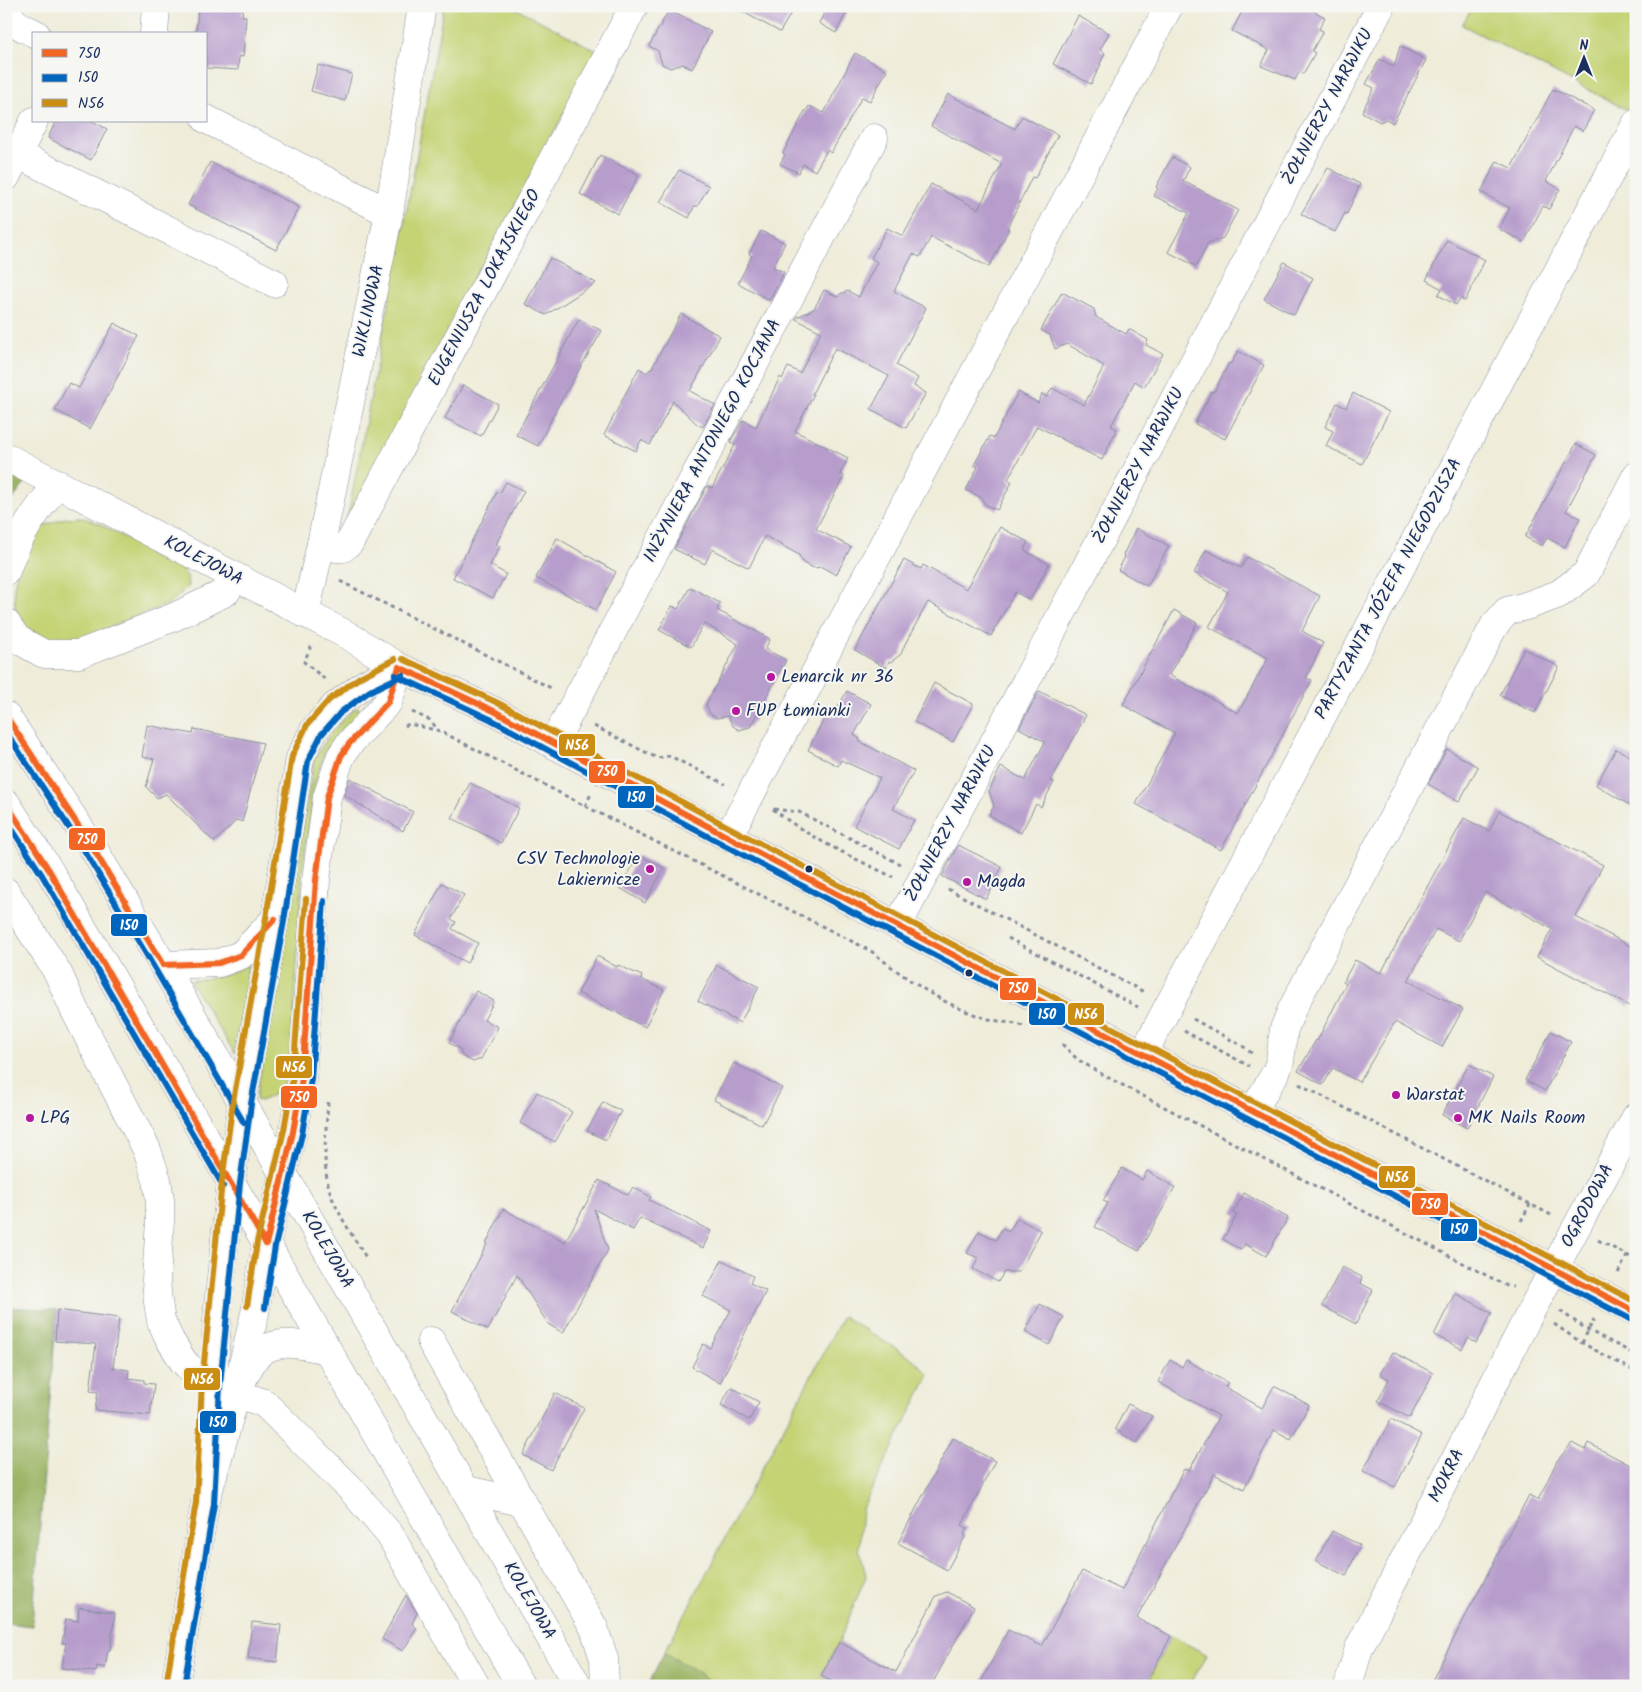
<svg xmlns="http://www.w3.org/2000/svg" width="1642" height="1692" font-family="Kalam,sans-serif">
  <style>
    .green { fill: #c5d374; stroke: #708169 }
    .forest { fill: #9cb566; stroke: #5c7262 }
    .building { fill: #b79dcc }
    .lines { fill: none; stroke-linecap: round; stroke-linejoin: round }
    .minor-casing { stroke: #858e9c; stroke-width: 29 }
    .highway-casing { stroke: #858e9c; stroke-width: 29 }
    .path { stroke: #858e9c; stroke-width: 3; stroke-dasharray: 4 4; stroke-linecap: butt }
    .minor { stroke: #fff; stroke-width: 28 }
    .highway { stroke: #fff; stroke-width: 28 }
    .bus-1-casing { stroke: #f6f6f2; stroke-width: 10 }
    .bus-2-casing { stroke: #f6f6f2; stroke-width: 10 }
    .bus-3-casing { stroke: #f6f6f2; stroke-width: 10 }
    .bus-1 { stroke: #f26522; stroke-width: 6 }
    .bus-2 { stroke: #0065bd; stroke-width: 6 }
    .bus-3 { stroke: #cb8e13; stroke-width: 6 }
    .poi-dot { fill: #b5179e; stroke: #f6f6f2; stroke-width: 2 }
    .bus-dot { fill: #1b2f5e; stroke: #f6f6f2; stroke-width: 2 }
    .labels { text-anchor: middle; dominant-baseline: central; stroke-width: 4; stroke-linejoin: round; paint-order: stroke }
    .street-label { font-size: 18px; fill: #1b2f5e; stroke: #f6f6f2 }
    .poi-label { font-size: 18px; fill: #1b2f5e; stroke: #f6f6f2; text-anchor: start }
    .line-badge { stroke: #f6f6f2; stroke-width: 2 }
    .badge-label { font-size: 14px; text-anchor: middle; font-weight: bold; fill: #fff }
  </style>
  <rect width="100%" height="100%" fill="#f6f6f2"/>
  <filter id="ink" filterUnits="userSpaceOnUse"><feTurbulence type="fractalNoise" baseFrequency=".02" numOctaves="2"/><feDisplacementMap in="SourceGraphic" scale="10" xChannelSelector="R" yChannelSelector="G"/><feConvolveMatrix kernelMatrix="1 2 1 2 8 2 1 2 1" color-interpolation-filters="sRGB"/></filter>
  <filter id="wash" filterUnits="userSpaceOnUse"><feTurbulence type="fractalNoise" baseFrequency=".0096" numOctaves="4" result="noise"/><feDisplacementMap in="SourceGraphic" scale="20" xChannelSelector="R" yChannelSelector="G"/><feGaussianBlur stdDeviation="1.12" result="paint"/><feColorMatrix in="noise" values="0 0 0 0 0 0 0 0 0 0 0 0 0 0 0 0 0 1.4 0 .05"/><feComposite in="paint" operator="in"/></filter>
  <g filter="url(#wash)">
    <rect width="100%" height="100%" fill="#efecd9"/>
    <g class="green">
      <polygon points="444,6 512,6 597,51 347,520 413,177"/>
      <polygon points="1473,6 1620,6 1636,15 1636,98 1629,111 1462,25"/>
      <polygon points="81,517 98,523 180,568 187,576 188,586 171,603 76,641 47,640 25,627 15,609 14,587 21,553 43,526 65,518"/>
      <path d="M358,707l2,6 -22,20 -14,20 -9,31 -12,80 -12,200c-5,21 -11,28 -30,37l-5,-1 58,-339c10,-21 24,-39 44,-54z"/>
      <polygon points="248,965 235,1054 190,981 223,976"/>
      <polygon points="843,1316 913,1359 929,1375 862,1509 859,1548 866,1576 839,1642 821,1675 840,1686 711,1686 699,1672 664,1653"/>
      <polygon points="1171,1636 1206,1654 1190,1686 1145,1686"/>
    </g>
    <g class="forest">
      <polygon points="6,471 26,482 6,508"/>
      <polygon points="6,1307 57,1310 32,1626 6,1623"/>
      <polygon points="664,1653 699,1672 711,1686 647,1686"/>
    </g>
    <g id="blocks">
      <g class="building">
        <polygon points="198,6 243,6 242,16 246,16 243,57 239,56 238,70 206,68 206,34 196,34"/>
        <polygon points="732,6 795,6 780,32"/>
        <polygon points="828,6 850,6 836,33 819,23"/>
        <polygon points="1245,6 1304,6 1325,17 1319,29 1323,31 1312,51 1315,53 1303,74 1299,72 1295,80 1261,66 1269,50 1232,31"/>
        <polygon points="669,10 711,32 692,69 683,64 670,68 662,64 658,51 649,46"/>
        <polygon points="1078,16 1109,33 1100,50 1105,53 1100,64 1101,64 1091,84 1053,64"/>
        <polygon points="1400,46 1426,60 1393,123 1386,119 1380,122 1362,112 1374,88 1366,84 1380,59 1394,67"/>
        <polygon points="855,53 887,70 870,101 862,97 831,153 827,150 815,171 803,164 799,173 780,164 785,155 783,153 805,111 806,111 809,106 824,113"/>
        <polygon points="318,65 352,74 345,101 311,91"/>
        <polygon points="1553,89 1594,110 1583,131 1574,126 1546,181 1560,189 1549,209 1543,206 1524,242 1499,229 1510,208 1481,192 1497,161 1511,168"/>
        <polygon points="948,94 1015,129 1022,116 1058,135 1035,178 1032,177 1007,228 1009,229 989,267 931,237 920,257 913,254 894,291 926,308 896,365 918,378 914,386 926,393 906,428 871,409 889,376 835,348 812,394 814,394 795,431 848,458 840,474 844,476 816,529 851,547 836,575 822,567 814,568 803,563 799,555 765,536 749,568 712,549 705,564 674,549 707,486 712,488 735,445 730,442 743,420 756,427 780,377 782,379 788,367 800,373 821,332 796,319 797,317 814,309 824,290 838,297 840,294 848,291 859,297 877,262 871,258 887,228 903,236 931,184 978,209 1002,164 931,126"/>
        <polygon points="56,121 92,121 107,129 91,160 48,138"/>
        <polygon points="600,155 639,175 618,214 580,194"/>
        <polygon points="1172,157 1190,167 1183,181 1238,210 1223,238 1208,243 1196,266 1168,252 1189,213 1154,196 1158,188 1156,187"/>
        <polygon points="210,162 299,207 276,250 188,205"/>
        <polygon points="1328,168 1360,184 1347,214 1345,213 1335,232 1301,214"/>
        <polygon points="679,170 709,186 697,207 695,205 689,218 660,202"/>
        <polygon points="761,231 785,243 773,267 784,272 769,300 738,283 752,256 749,254"/>
        <polygon points="1447,240 1485,260 1465,301 1460,298 1456,305 1438,295 1442,289 1426,280"/>
        <polygon points="550,258 596,283 546,315 525,304"/>
        <polygon points="1284,262 1313,278 1294,315 1264,299"/>
        <polygon points="1062,292 1094,309 1096,317 1126,334 1129,329 1148,340 1146,345 1163,354 1144,387 1135,381 1111,426 1117,429 1102,460 1037,426 1008,479 1012,482 997,510 986,505 980,497 966,490 978,467 974,465 990,436 994,438 1018,392 1038,403 1042,394 1047,397 1052,388 1084,405 1104,366 1067,344 1055,349 1050,335 1041,330"/>
        <polygon points="681,314 720,336 690,391 715,405 703,427 697,424 673,401 650,445 641,440 636,451 604,435 639,368 647,373 650,369 651,370"/>
        <polygon points="579,319 602,331 560,402 538,446 516,435"/>
        <polygon points="114,323 139,336 90,429 55,410 69,383 79,388"/>
        <polygon points="1238,351 1264,365 1225,439 1195,424 1212,391 1214,392 1229,363 1231,364"/>
        <polygon points="463,385 498,404 481,436 445,418"/>
        <polygon points="1353,393 1389,412 1362,464 1326,446 1333,431 1325,427 1337,403 1346,408"/>
        <polygon points="1576,444 1596,455 1566,511 1580,518 1565,547 1547,538 1542,546 1525,537"/>
        <polygon points="506,482 524,491 496,544 500,546 490,565 506,574 493,598 453,578 497,492 500,493"/>
        <polygon points="1000,527 1028,542 1024,550 1049,564 1030,600 1015,592 991,636 928,602 905,644 901,654 891,662 889,661 886,668 855,650 904,560 921,569 923,565 966,589"/>
        <polygon points="1136,528 1169,546 1147,586 1118,570 1125,557 1123,555"/>
        <polygon points="557,538 616,572 596,610 536,578"/>
        <polygon points="1206,550 1241,568 1247,557 1320,596 1302,631 1323,643 1306,678 1312,680 1221,850 1136,804 1175,733 1123,705 1174,610 1197,623 1169,675 1238,713 1268,658 1209,627 1228,592 1194,573"/>
        <polygon points="690,587 720,603 717,610 770,639 765,649 786,660 750,727 739,730 733,726 728,716 717,718 710,714 706,704 738,644 704,623 691,647 659,630 672,606 678,609"/>
        <polygon points="1524,649 1559,667 1535,713 1500,695"/>
        <polygon points="934,683 973,704 953,742 914,722"/>
        <polygon points="847,691 871,704 854,735 860,739 859,741 914,771 893,809 914,820 899,849 854,826 880,778 841,760 838,766 808,750 827,713 833,716"/>
        <polygon points="1039,691 1086,715 1051,781 1054,782 1041,807 1036,804 1021,833 989,815 994,806 989,791 1001,767 1025,780 1045,742 1019,728"/>
        <polygon points="147,725 193,734 194,729 263,743 242,822 237,820 214,842 166,794 157,798 146,787 154,759 142,757"/>
        <polygon points="1447,749 1478,767 1459,802 1428,784"/>
        <polygon points="1616,749 1636,759 1636,809 1596,785"/>
        <polygon points="350,778 413,812 403,831 344,795"/>
        <polygon points="470,783 519,808 501,843 452,818"/>
        <polygon points="1499,811 1603,865 1576,917 1636,949 1636,994 1629,1006 1537,957 1552,929 1485,892 1459,941 1436,929 1408,981 1463,1009 1442,1047 1395,1022 1359,1082 1333,1068 1323,1085 1298,1071 1316,1040 1317,1041 1346,984 1343,982 1355,960 1381,973 1464,818 1489,831"/>
        <polygon points="958,845 1002,867 986,899 942,876"/>
        <polygon points="639,855 664,868 645,903 620,888"/>
        <polygon points="442,883 464,895 451,919 456,922 452,929 478,943 467,963 415,935"/>
        <polygon points="597,956 617,967 618,965 642,976 641,979 664,990 645,1027 578,993"/>
        <polygon points="717,965 759,987 740,1023 698,1001"/>
        <polygon points="476,991 494,1001 484,1020 498,1027 481,1059 473,1062 462,1056 460,1049 449,1043"/>
        <polygon points="1551,1031 1571,1042 1545,1091 1525,1080"/>
        <polygon points="734,1063 782,1088 762,1125 714,1100"/>
        <polygon points="1469,1064 1493,1077 1467,1128 1442,1115"/>
        <polygon points="537,1092 572,1112 555,1142 520,1123"/>
        <polygon points="603,1102 621,1111 606,1140 587,1131"/>
        <polygon points="1122,1168 1142,1180 1147,1171 1175,1187 1139,1251 1095,1227 1108,1203 1103,1201"/>
        <polygon points="599,1180 628,1195 633,1187 651,1197 649,1200 711,1231 703,1248 640,1218 633,1230 594,1209 608,1250 563,1333 548,1324 517,1275 488,1330 452,1311 487,1244 486,1244 503,1209 565,1242"/>
        <polygon points="1244,1193 1288,1218 1266,1256 1245,1244 1241,1250 1223,1239 1237,1215 1233,1213"/>
        <polygon points="1017,1218 1041,1231 1019,1272 1004,1272 998,1282 973,1269 978,1258 967,1253 979,1231 996,1240 1002,1228 1009,1232"/>
        <polygon points="722,1260 753,1276 750,1283 766,1291 720,1383 692,1367 703,1344 710,1348 731,1310 703,1296"/>
        <polygon points="1342,1267 1362,1277 1360,1283 1373,1290 1356,1324 1322,1306"/>
        <polygon points="1455,1293 1492,1313 1476,1343 1468,1338 1462,1349 1434,1335"/>
        <polygon points="1040,1304 1064,1317 1049,1345 1025,1332"/>
        <polygon points="57,1310 119,1318 113,1368 129,1370 128,1378 144,1380 144,1383 154,1384 150,1415 95,1410 98,1392 90,1391 96,1344 55,1341"/>
        <polygon points="1393,1352 1433,1373 1410,1418 1378,1401 1389,1379 1380,1374"/>
        <polygon points="1170,1360 1182,1367 1186,1360 1228,1383 1225,1387 1262,1408 1274,1386 1309,1405 1291,1439 1274,1430 1244,1489 1214,1474 1137,1618 1171,1636 1145,1686 979,1686 1008,1630 1042,1646 1082,1571 1122,1590 1184,1469 1189,1471 1219,1416 1158,1382"/>
        <polygon points="731,1387 759,1402 749,1420 721,1405"/>
        <polygon points="555,1393 584,1408 551,1470 523,1455"/>
        <polygon points="1128,1404 1152,1416 1137,1443 1115,1429"/>
        <polygon points="1391,1419 1422,1435 1395,1487 1363,1471"/>
        <polygon points="953,1438 995,1461 962,1525 967,1528 964,1534 966,1535 947,1570 898,1543"/>
        <polygon points="1572,1443 1585,1450 1588,1443 1636,1468 1636,1686 1429,1686 1529,1495 1538,1500 1557,1461"/>
        <polygon points="1332,1531 1360,1545 1346,1576 1316,1561"/>
        <polygon points="947,1592 974,1607 931,1686 840,1686 821,1676 839,1642 896,1672 936,1596"/>
        <polygon points="406,1595 417,1613 412,1624 417,1628 403,1651 382,1639"/>
        <polygon points="79,1607 115,1613 110,1650 108,1650 105,1668 97,1666 96,1672 62,1668 66,1643 62,1643 66,1619 78,1621"/>
        <polygon points="252,1622 281,1625 277,1662 248,1658"/>
      </g>
    </g>
  </g>
  <g filter="url(#ink)">
    <use href="#blocks" fill-opacity="0" stroke="#858e9c" stroke-width="1"/>
    <g class="lines">
      <defs>
        <g id="minor">
          <path d="M8,6c-1,17 15,21 28,28"/>
          <polyline points="154,34 156,6"/>
          <polyline points="206,119 389,213"/>
          <polyline points="17,154 274,283"/>
          <polyline points="6,177 34,121"/>
          <polyline points="6,457 347,635 399,667 494,711 553,744 728,837 1636,1312"/>
          <polyline points="321,544 336,548 343,548 350,542 634,6"/>
          <path d="M6,571c11,-34 29,-58 51,-87"/>
          <polyline points="305,614 321,544 389,213 422,6"/>
          <polyline points="6,623 17,639 44,654 79,654 174,617 226,592 235,577"/>
          <polyline points="553,744 874,138"/>
          <polyline points="728,837 1169,6"/>
          <polyline points="6,892 58,973 74,1009 147,1150 157,1180 160,1200 160,1221 156,1280 158,1302 161,1321 170,1340 183,1361 198,1377 224,1389 264,1403 352,1490 390,1535 476,1686"/>
          <polyline points="898,925 1381,6"/>
          <polyline points="1143,1054 1636,124"/>
          <polyline points="1253,1111 1276,1072 1280,1061 1284,1029 1292,1009 1494,626 1507,611 1526,606 1559,594 1586,574 1636,476"/>
          <polyline points="431,1341 594,1628 604,1659 605,1686"/>
          <polyline points="208,1454 218,1307 231,1182 242,1103 275,919 300,758 314,730 335,706 365,684 399,667"/>
          <polyline points="466,1490 522,1502"/>
          <polyline points="175,1686 205,1503 236,1394 255,1313 266,1244 293,1132 302,1078 316,880 327,797 341,756 349,744 388,702 399,667"/>
          <polyline points="1348,1686 1359,1648 1531,1311 1636,1117"/>
        </g>
        <g id="highway">
          <polyline points="6,716 91,845 163,965 578,1686"/>
          <polyline points="6,803 49,870 231,1182 521,1686"/>
          <polyline points="163,965 219,963 241,955 275,919"/>
          <path d="M236,1394c7,-13 13,-32 24,-41 19,-16 46,-7 67,-3"/>
        </g>
      </defs>
      <use href="#minor" class="minor-casing"/>
      <use href="#highway" class="highway-casing"/>
      <g class="path">
        <polyline points="340,581 553,689"/>
        <polyline points="311,646 304,662 326,680"/>
        <polyline points="412,712 430,720 439,731"/>
        <path d="M405,726l4,-2 31,7 145,75 286,145c33,26 67,51 108,65 15,6 33,6 48,11"/>
        <polyline points="594,726 657,758 670,756 725,784"/>
        <polyline points="585,806 591,794"/>
        <path d="M773,809c36,29 79,48 120,68"/>
        <polyline points="774,809 799,812 900,864"/>
        <polyline points="948,889 1146,993"/>
        <polyline points="1008,938 1138,1007"/>
        <polyline points="1193,1019 1244,1047 1254,1055"/>
        <polyline points="1184,1031 1249,1066"/>
        <polyline points="1062,1044 1077,1059 1105,1076 1507,1286 1513,1287"/>
        <polyline points="1299,1084 1553,1216"/>
        <path d="M328,1102c-2,32 -8,70 6,100 9,20 22,39 33,57"/>
        <polyline points="1521,1221 1530,1204"/>
        <polyline points="1598,1240 1636,1260"/>
        <polyline points="1618,1273 1627,1256"/>
        <polyline points="1560,1311 1588,1330 1636,1355"/>
        <polyline points="1554,1324 1582,1343 1636,1372"/>
        <polyline points="1582,1343 1594,1319"/>
      </g>
      <use href="#minor" class="minor"/>
      <use href="#highway" class="highway"/>
      <defs>
        <g id="bus-1">
          <polyline points="399,667 494,711 728,837 1636,1312"/>
          <polyline points="6,716 91,845 163,965"/>
          <polyline points="6,803 49,870 266,1244"/>
          <polyline points="163,965 219,963 241,955 275,919"/>
          <polyline points="266,1244 293,1132 302,1078 316,880 327,797 341,756 349,744 388,702 399,667"/>
        </g>
        <g id="bus-2">
          <polyline points="395,675 490,719 724,845 1632,1320"/>
          <polyline points="6,732 84,850 155,969 244,1123"/>
          <polyline points="6,820 42,875 223,1186"/>
          <polyline points="265,1308 275,1246 302,1134 311,1079 324,901"/>
          <polyline points="184,1686 214,1504 220,1385 240,1183 251,1104 284,921 308,761 321,735 341,712 370,691 403,675"/>
        </g>
        <g id="bus-3">
          <polyline points="403,659 498,703 732,829 1636,1302"/>
          <polyline points="247,1306 257,1242 284,1130 293,1077 306,899"/>
          <polyline points="166,1685 196,1502 202,1383 222,1181 233,1101 266,918 292,756 307,725 329,700 360,677 395,659"/>
        </g>
      </defs>
      <use href="#bus-1" class="bus-1-casing"/>
      <use href="#bus-2" class="bus-2-casing"/>
      <use href="#bus-3" class="bus-3-casing"/>
      <use href="#bus-1" class="bus-1"/>
      <use href="#bus-2" class="bus-2"/>
      <use href="#bus-3" class="bus-3"/>
    </g>
  </g>
  <g class="poi-dot">
    <circle cx="771" cy="677" r="5"/>
    <circle cx="736" cy="711" r="5"/>
    <circle cx="650" cy="869" r="5"/>
    <circle cx="967" cy="882" r="5"/>
    <circle cx="1396" cy="1095" r="5"/>
    <circle cx="30" cy="1118" r="5"/>
    <circle cx="1458" cy="1118" r="5"/>
  </g>
  <g class="bus-dot">
    <circle cx="809" cy="869" r="4.5"/>
    <circle cx="969" cy="973" r="4.5"/>
  </g>
  <g class="labels">
    <g class="street-label">
      <text transform="translate(1328 107) rotate(-62)">ŻOŁNIERZY NARWIKU</text>
      <text transform="translate(485 288) rotate(-62)">EUGENIUSZA LOKAJSKIEGO</text>
      <text transform="translate(369 311) rotate(-78)">WIKLINOWA</text>
      <text transform="translate(713 441) rotate(-62)">INŻYNIERA ANTONIEGO KOCJANA</text>
      <text transform="translate(1139 466) rotate(-62)">ŻOŁNIERZY NARWIKU</text>
      <text transform="translate(203 561) rotate(28)">KOLEJOWA</text>
      <text transform="translate(1389 589) rotate(-62)">PARTYZANTA JÓZEFA NIEGODZISZA</text>
      <text transform="translate(951 824) rotate(-62)">ŻOŁNIERZY NARWIKU</text>
      <text transform="translate(1588 1206) rotate(-62)">OGRODOWA</text>
      <text transform="translate(327 1250) rotate(60)">KOLEJOWA</text>
      <text transform="translate(1447 1476) rotate(-63)">MOKRA</text>
      <text transform="translate(529 1601) rotate(60)">KOLEJOWA</text>
    </g>
    <g class="poi-label">
      <text x="781" y="677">Lenarcik nr 36</text>
      <text x="746" y="711">FUP Łomianki</text>
      <text x="640" y="859" text-anchor="end">CSV Technologie<tspan x="640" dy="21">Lakiernicze</tspan></text>
      <text x="977" y="882">Magda</text>
      <text x="1406" y="1095">Warstat</text>
      <text x="40" y="1118">LPG</text>
      <text x="1468" y="1118">MK Nails Room</text>
    </g>
  </g>
  <g class="line-badge">
    <rect x="558" y="733" width="38" height="24" rx="5" fill="#cb8e13"/>
    <rect x="588" y="760" width="38" height="24" rx="5" fill="#f26522"/>
    <rect x="617" y="785" width="38" height="24" rx="5" fill="#0065bd"/>
    <rect x="68" y="827" width="38" height="24" rx="5" fill="#f26522"/>
    <rect x="110" y="913" width="38" height="24" rx="5" fill="#0065bd"/>
    <rect x="999" y="977" width="38" height="24" rx="5" fill="#f26522"/>
    <rect x="1028" y="1002" width="38" height="24" rx="5" fill="#0065bd"/>
    <rect x="1067" y="1002" width="38" height="24" rx="5" fill="#cb8e13"/>
    <rect x="275" y="1055" width="38" height="24" rx="5" fill="#cb8e13"/>
    <rect x="280" y="1085" width="38" height="24" rx="5" fill="#f26522"/>
    <rect x="1378" y="1165" width="38" height="24" rx="5" fill="#cb8e13"/>
    <rect x="1411" y="1192" width="38" height="24" rx="5" fill="#f26522"/>
    <rect x="1440" y="1218" width="38" height="24" rx="5" fill="#0065bd"/>
    <rect x="183" y="1367" width="38" height="24" rx="5" fill="#cb8e13"/>
    <rect x="199" y="1410" width="38" height="24" rx="5" fill="#0065bd"/>
  </g>
  <g class="badge-label">
    <text x="577" y="750">N56</text>
    <text x="607" y="776">750</text>
    <text x="636" y="802">150</text>
    <text x="87" y="844">750</text>
    <text x="129" y="930">150</text>
    <text x="1018" y="993">750</text>
    <text x="1047" y="1019">150</text>
    <text x="1086" y="1019">N56</text>
    <text x="294" y="1072">N56</text>
    <text x="299" y="1102">750</text>
    <text x="1397" y="1182">N56</text>
    <text x="1430" y="1209">750</text>
    <text x="1459" y="1234">150</text>
    <text x="202" y="1384">N56</text>
    <text x="218" y="1427">150</text>
  </g>
  <rect width="1642" height="1692" fill="none" stroke="#f6f6f2" stroke-width="25"/>
  <rect x="32" y="32" width="175" height="90" fill="#f6f6f2" stroke="#9ea6b7"/>
  <rect x="42" y="49" width="25" height="8" fill="#f26522" stroke="#9ea6b7"/>
  <text x="78" y="58" font-size="15" fill="#1b2f5e">750</text>
  <rect x="42" y="74" width="25" height="8" fill="#0065bd" stroke="#9ea6b7"/>
  <text x="78" y="82" font-size="15" fill="#1b2f5e">150</text>
  <rect x="42" y="99" width="25" height="8" fill="#cb8e13" stroke="#9ea6b7"/>
  <text x="78" y="108" font-size="15" fill="#1b2f5e">N56</text>
  <g transform="translate(1584 58)" stroke="#f6f6f2" stroke-width="4" paint-order="stroke">
  <path d="M0-4L9 19L0 12L-9 19Z" fill="#1b2f5e"/>
  <text y="-8" font-size="14" font-weight="bold" text-anchor="middle" fill="#1b2f5e">N</text>
  </g>
</svg>
